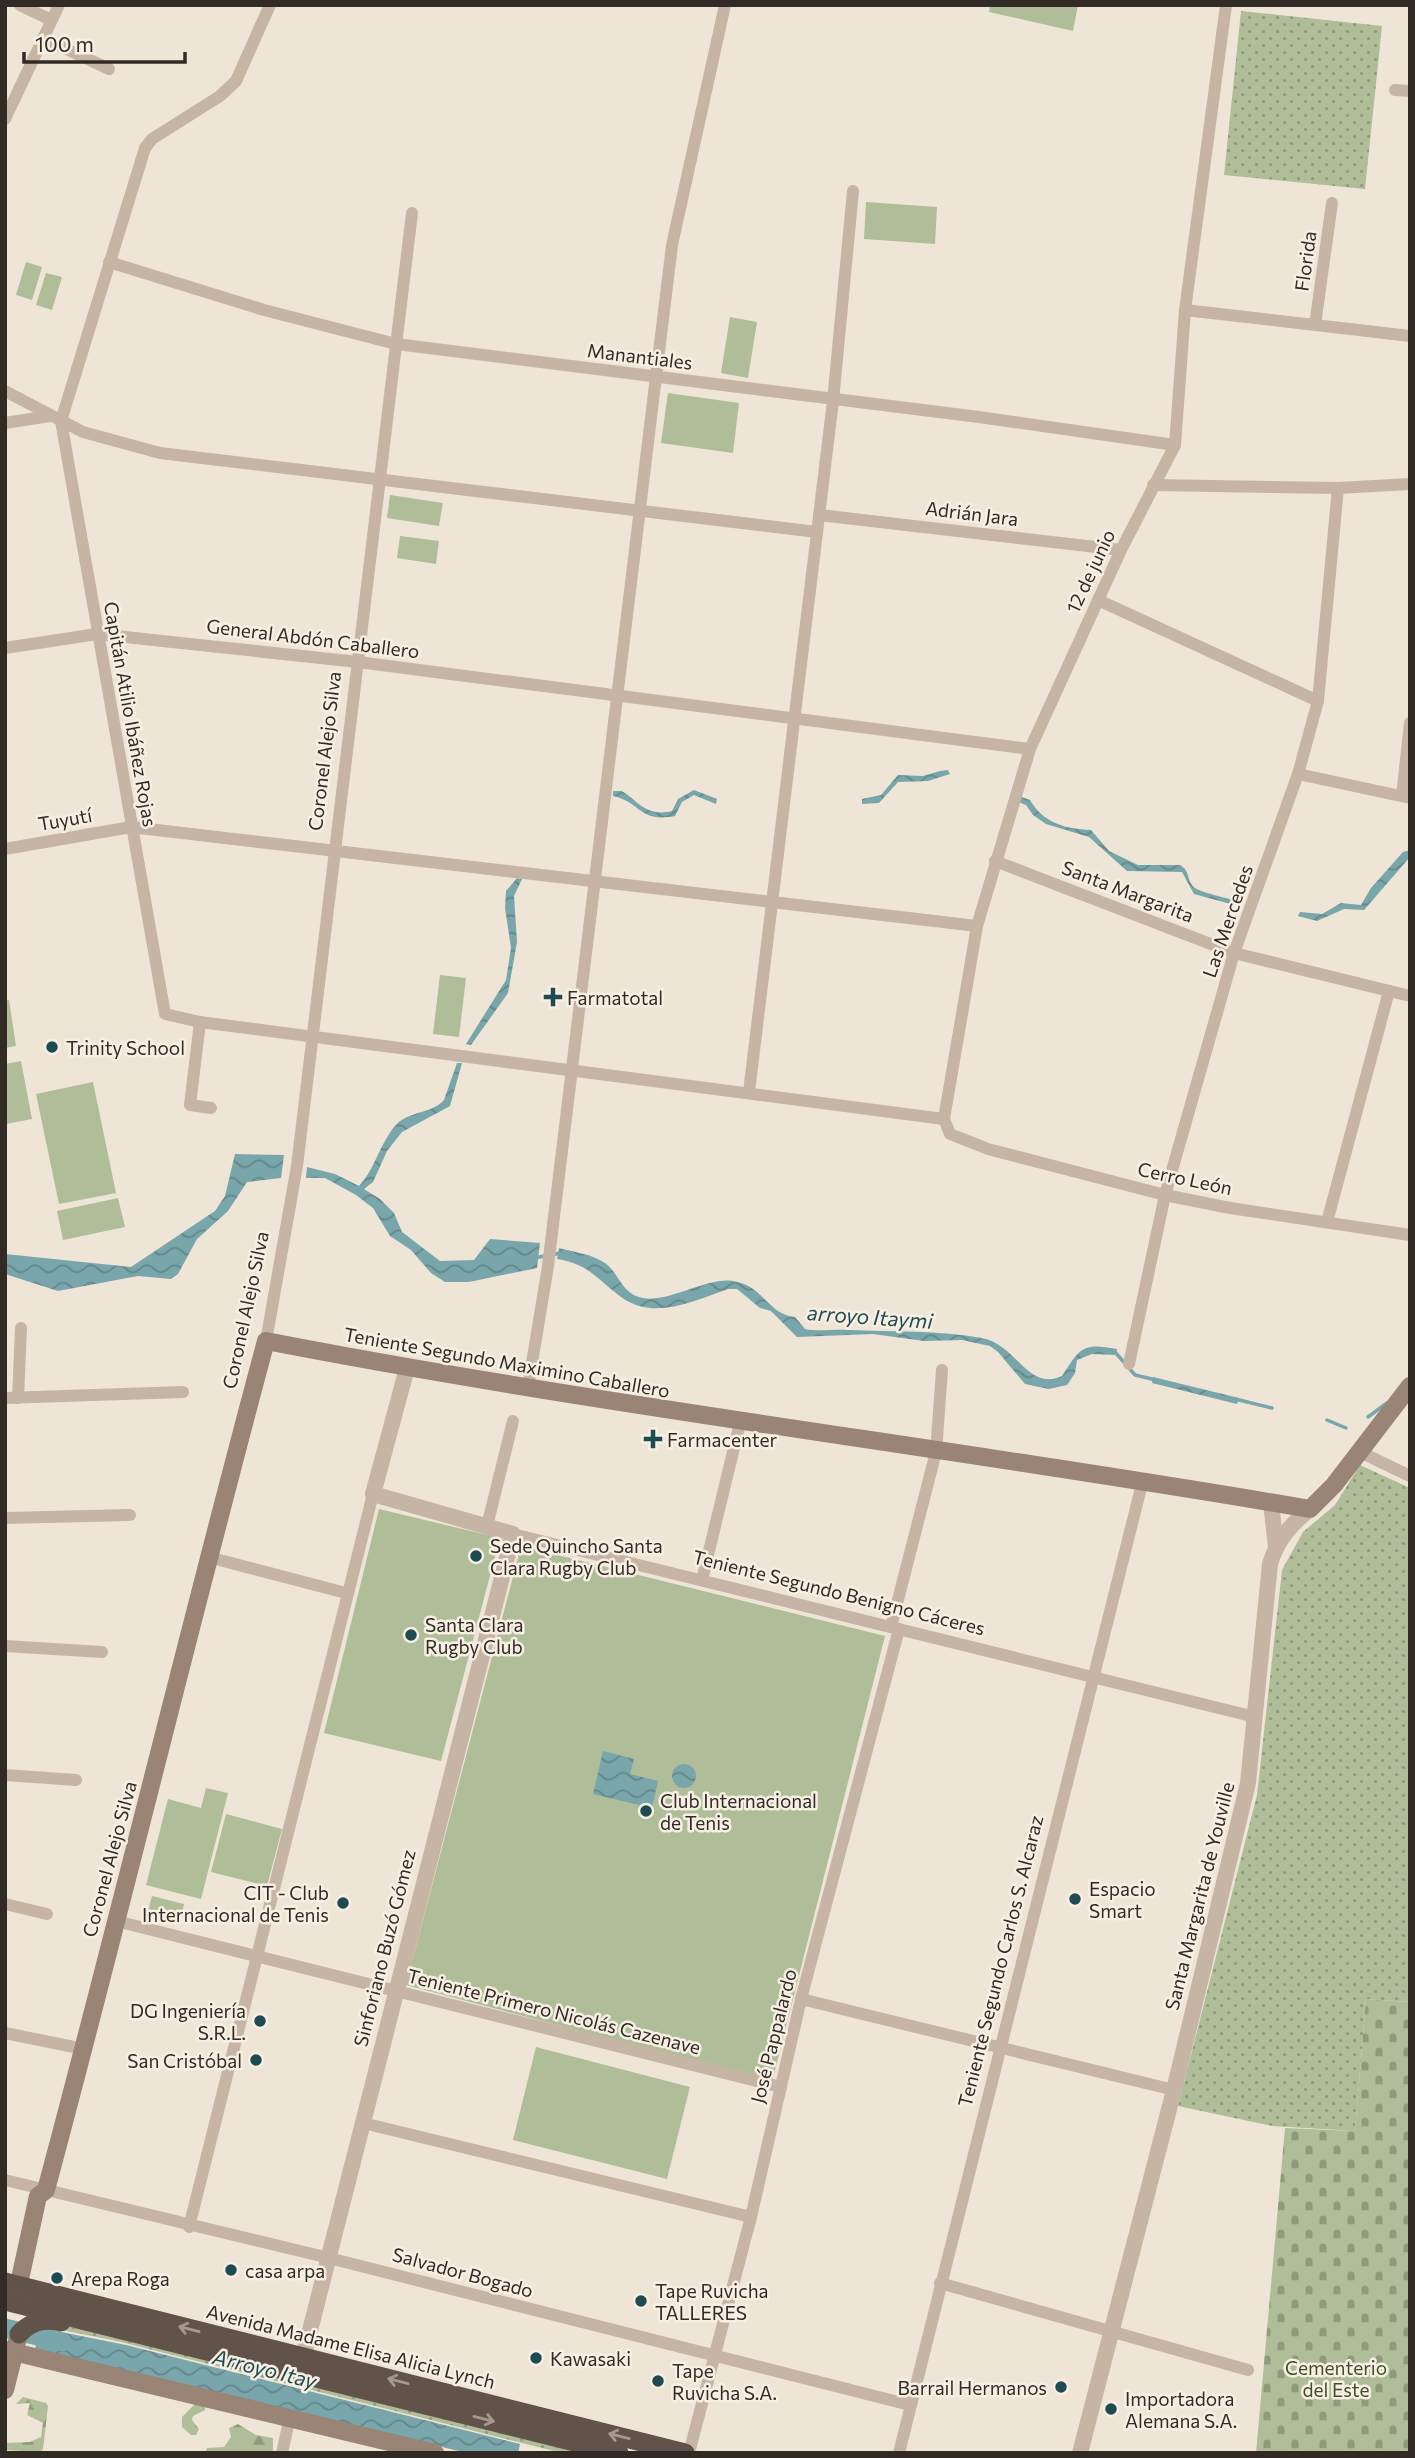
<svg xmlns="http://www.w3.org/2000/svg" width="1415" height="2458" font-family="Commissioner,sans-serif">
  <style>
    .green { fill: url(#green-dots) }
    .forest { fill: url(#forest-firs) }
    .cemetery { fill: url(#cemetery-stones) }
    .pitch { fill: #afbd98 }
    .water { fill: url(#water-waves) }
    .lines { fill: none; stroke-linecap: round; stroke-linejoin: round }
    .stream { stroke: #78a6aa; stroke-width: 3.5 }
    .river { stroke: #78a6aa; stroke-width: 19 }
    .minor { stroke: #c6b5a4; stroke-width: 12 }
    .tertiary { stroke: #c6b5a4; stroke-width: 16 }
    .secondary { stroke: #998476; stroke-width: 18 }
    .trunk { stroke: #62534a; stroke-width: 19 }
    .oneway { stroke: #a5998f }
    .poi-dot { fill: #1d4b51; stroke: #f7efe3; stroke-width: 2.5 }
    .labels { text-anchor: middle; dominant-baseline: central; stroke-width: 5; stroke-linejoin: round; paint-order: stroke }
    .street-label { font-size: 19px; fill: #322a25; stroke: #f7efe3 }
    .poi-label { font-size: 19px; fill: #322a25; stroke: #f7efe3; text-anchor: start }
    .park-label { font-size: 19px; fill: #404f2a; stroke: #f7efe3 }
    .water-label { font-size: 21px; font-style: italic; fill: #1d4b51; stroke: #f7efe3 }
  </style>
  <defs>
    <pattern id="green-dots" width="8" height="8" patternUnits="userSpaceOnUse" patternTransform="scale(1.75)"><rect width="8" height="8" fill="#afbd98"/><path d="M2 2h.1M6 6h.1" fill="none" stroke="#8f9a7c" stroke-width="1.8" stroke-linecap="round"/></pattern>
    <pattern id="forest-firs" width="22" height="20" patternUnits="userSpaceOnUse" patternTransform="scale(1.75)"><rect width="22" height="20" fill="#afbd98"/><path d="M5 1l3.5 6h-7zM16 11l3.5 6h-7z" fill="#8f9a7c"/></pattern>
    <pattern id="cemetery-stones" width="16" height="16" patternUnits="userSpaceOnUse" patternTransform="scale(1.75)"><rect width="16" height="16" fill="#afbd98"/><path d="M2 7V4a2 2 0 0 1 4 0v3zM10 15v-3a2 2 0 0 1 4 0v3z" fill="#8f9a7c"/></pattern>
    <pattern id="water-waves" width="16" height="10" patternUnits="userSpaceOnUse" patternTransform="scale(1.75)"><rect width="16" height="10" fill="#78a6aa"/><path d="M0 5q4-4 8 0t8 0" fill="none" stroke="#63878a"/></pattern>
  </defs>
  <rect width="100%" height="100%" fill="#efe5d7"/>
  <g class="green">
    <polygon points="1241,11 1382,26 1365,189 1224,175"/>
    <polygon points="1360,1465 1410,1488 1410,2002 1366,1999 1355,2131 1272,2126 1178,2106 1257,1795 1282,1570 1303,1532 1335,1505"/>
    <polygon points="52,2324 118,2335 592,2453 562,2453 117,2341 51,2328"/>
  </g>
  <g class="forest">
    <polygon points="23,2397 46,2403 48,2406 43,2449 40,2452 5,2450 5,2443 30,2442 41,2437 43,2423 27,2415 30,2403 16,2404"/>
    <polygon points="199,2400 205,2405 205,2410 193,2416 192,2420 199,2429 196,2435 191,2435 182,2427 182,2417"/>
    <polygon points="238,2424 256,2435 273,2438 273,2453 205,2453 207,2448 224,2447 231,2437 229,2428"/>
  </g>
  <polygon class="cemetery" points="1366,1999 1410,2002 1410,2453 1256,2453 1285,2128 1355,2131"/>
  <g class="pitch">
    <polygon points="990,5 1078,5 1073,31 989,12"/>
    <polygon points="866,202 937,207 935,244 864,239"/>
    <polygon points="26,262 42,267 32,300 16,295"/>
    <polygon points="46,273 62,277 52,310 36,305"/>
    <polygon points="730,317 757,322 748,378 721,373"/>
    <polygon points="668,393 739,403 733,453 661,443"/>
    <polygon points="390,495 443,503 439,526 387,518"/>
    <polygon points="400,536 439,541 436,564 397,558"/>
    <polygon points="440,975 466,978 459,1037 433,1034"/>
    <polygon points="9,1000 16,1046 5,1048 5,1001"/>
    <polygon points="21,1061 32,1119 6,1124 5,1064"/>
    <polygon points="93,1082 116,1193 59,1204 36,1094"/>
    <polygon points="118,1198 125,1227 63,1240 57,1211"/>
    <polygon points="379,1509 500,1538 441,1761 324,1733"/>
    <polygon points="521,1546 885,1636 772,2082 406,1985"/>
    <polygon points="206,1788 228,1793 201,1899 146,1885 168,1799 201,1808"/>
    <polygon points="226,1814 282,1829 267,1886 211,1872"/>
    <polygon points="152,1896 184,1904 180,1923 147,1915"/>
    <polygon points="536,2047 690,2087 667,2179 513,2140"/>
  </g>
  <g class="water">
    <polygon points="940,771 948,770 950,774 928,781 898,782 879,803 862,804 862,799 881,795 898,775 923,776"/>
    <path d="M694,790l23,9 -1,5 -22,-9 -12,7 -7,14c-36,7 -34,-14 -62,-20v-5h9c18,12 25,26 50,20l6,-12z"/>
    <path d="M1019,796l11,4c13,23 36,29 61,30l18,21 29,14h42c11,6 6,16 15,23 7,5 34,10 44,14l-1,4 -44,-12 -12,-22 -55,-1 -38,-34 -43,-13 -13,-9 -7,-10 -8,-3z"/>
    <polygon points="1410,850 1410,857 1364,910 1344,909 1317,921 1298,916 1300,912 1322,914 1341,903 1361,905 1371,888 1403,852"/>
    <polygon points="517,878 522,879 514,896 517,942 508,993 471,1045 466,1044 506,980 511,948 505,908 506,891"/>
    <path d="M457,1063h5l-12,43 -48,26 -15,19 -14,31 -9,7 16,10 14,14 8,19 38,29 34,-1 16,-21 50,4 -3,25 -68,14h-24l-14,-9 -20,-23 -21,-14 -17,-28 -17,-13 -31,-17h-19l1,-11 28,7 24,12c17,-18 20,-42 37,-61 12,-14 36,-11 48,-25z"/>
    <polygon points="235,1154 284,1155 281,1178 247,1182 228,1211 197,1239 178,1274 171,1279 138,1276 58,1291 5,1274 5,1254 131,1267 215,1211 225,1196"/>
    <path d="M559,1248c15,4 33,6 46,15 15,11 16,31 38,35 26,5 64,-21 90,-17 32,5 33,33 62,36l10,12c13,3 29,0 43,1 44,2 90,0 134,8 36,7 45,54 80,38 18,-27 19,-34 55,-27l-1,6 -24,-1 -15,6 -2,13 -8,12 -18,4 -24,-5 -27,-32 -8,-6 -28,-6 -38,1 -51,-7 -76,3 -26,-26 -11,-3 -23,-19h-9c-38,13 -77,34 -112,4 -23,-18 -29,-29 -59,-34z"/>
    <polygon points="1153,1377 1239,1398 1237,1404 1152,1383"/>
    <polygon points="603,1751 634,1759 630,1774 658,1781 652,1808 593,1794"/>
    <circle cx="684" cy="1776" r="12"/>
    <polygon points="41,2328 126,2345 520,2444 518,2453 467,2453 35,2349"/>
  </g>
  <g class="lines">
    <g class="stream">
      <polyline points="534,1258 561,1253"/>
      <polyline points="1115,1352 1135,1375 1156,1380"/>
      <polyline points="1235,1399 1272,1408"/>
      <polyline points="1368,1417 1387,1403"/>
      <polyline points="1327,1420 1346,1428"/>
    </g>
    <polyline class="river" points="5,2328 62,2342"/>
    <g class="minor">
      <polyline points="20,5 51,20"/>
      <polyline points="270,5 236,81 220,96 152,139 145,148 61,421 165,1014 200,1022 944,1119"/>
      <polyline points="1226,5 1185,310 1175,445 1121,550 1030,749 977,926 944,1119 950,1134 988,1149 1165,1195 1230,1208 1410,1235"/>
      <polyline points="43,38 109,69"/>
      <polyline points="1395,90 1410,91"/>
      <polyline points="5,119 59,5"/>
      <polyline points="109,262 264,310 396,344 979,417 1175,445"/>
      <polyline points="1185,310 1410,336"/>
      <polyline points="1315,325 1332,203"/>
      <polyline points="5,391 83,432 160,453 817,532"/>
      <polyline points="5,423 50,416"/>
      <polyline points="1153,485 1338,488 1410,484"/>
      <polyline points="819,515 1121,550"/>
      <polyline points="1098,600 1318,701"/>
      <polyline points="5,648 97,634 358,662 1030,749"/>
      <polyline points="1298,774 1410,798"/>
      <polyline points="1402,796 1410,723"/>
      <polyline points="5,849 131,827 977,926"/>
      <polyline points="995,861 1234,953 1410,996"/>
      <polyline points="200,1022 190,1105 211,1108"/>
      <polyline points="749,1092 833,401 853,191"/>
      <polyline points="1327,1222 1389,991"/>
      <polyline points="266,1341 297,1166 412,213"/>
      <polyline points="1129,1364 1165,1195 1234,953 1298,774 1318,701 1338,488"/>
      <polyline points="528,1387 548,1266 672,245 725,5"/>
      <polyline points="5,1398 183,1392"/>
      <polyline points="18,1398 21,1328"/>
      <polyline points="1360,1452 1410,1476"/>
      <polyline points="5,1518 130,1515"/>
      <polyline points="487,1526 513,1421"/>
      <polyline points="513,1534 1255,1717"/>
      <polyline points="208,1557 346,1593"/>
      <polyline points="702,1580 740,1423"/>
      <polyline points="891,1627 936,1452 942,1370"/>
      <polyline points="5,1646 102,1652"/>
      <polyline points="5,1775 76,1780"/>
      <polyline points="5,1904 47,1914"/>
      <polyline points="116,1921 781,2087"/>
      <polyline points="801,1999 1174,2090"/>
      <polyline points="5,2033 84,2049"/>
      <polyline points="363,2123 751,2217"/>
      <polyline points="5,2180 329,2258 910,2405"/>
      <polyline points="189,2227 373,1494"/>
      <polyline points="940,2283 1248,2370"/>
      <polyline points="282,2453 290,2417"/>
      <polyline points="689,2453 751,2217 801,1999 899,1629"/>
      <polyline points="899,2453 1143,1480"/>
    </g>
    <g class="tertiary">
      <polyline points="1271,1503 1276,1547"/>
      <polyline points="303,2358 513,1534 373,1494 407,1368"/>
      <path d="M1080,2453l94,-363 74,-307 22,-219c7,-24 21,-40 40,-55"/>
    </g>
    <g class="secondary">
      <path d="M21,2286l-1,-7 18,-83 8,-6c76,-283 144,-567 220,-849 346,67 697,108 1044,168l24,-24 76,-99"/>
      <polyline points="5,2350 435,2453"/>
      <polyline points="5,2390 17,2342"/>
    </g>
    <g class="trunk">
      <polyline points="5,2282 685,2453"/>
      <polyline points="5,2301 619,2453"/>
      <path d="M19,2334c12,-13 25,-16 42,-12"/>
    </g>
  </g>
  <defs><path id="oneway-shaft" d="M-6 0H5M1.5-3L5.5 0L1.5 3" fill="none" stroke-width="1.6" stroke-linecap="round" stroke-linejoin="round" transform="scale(1.75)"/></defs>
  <g class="oneway">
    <use href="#oneway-shaft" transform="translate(189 2329) rotate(-166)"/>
    <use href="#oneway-shaft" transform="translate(398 2381) rotate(-166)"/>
    <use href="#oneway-shaft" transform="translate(484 2419) rotate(14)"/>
    <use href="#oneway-shaft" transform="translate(619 2436) rotate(-166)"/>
  </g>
  <g class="poi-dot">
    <path d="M549.5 986.5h7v7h7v7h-7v7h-7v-7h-7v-7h7z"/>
    <circle cx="52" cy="1047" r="7"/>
    <path d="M649.5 1428.5h7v7h7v7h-7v7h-7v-7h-7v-7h7z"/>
    <circle cx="476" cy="1556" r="7"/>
    <circle cx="411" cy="1635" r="7"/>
    <circle cx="646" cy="1811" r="7"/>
    <circle cx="1075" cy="1899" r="7"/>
    <circle cx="343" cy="1903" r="7"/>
    <circle cx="260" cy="2021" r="7"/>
    <circle cx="256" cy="2060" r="7"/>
    <circle cx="231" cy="2270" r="7"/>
    <circle cx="57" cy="2278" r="7"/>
    <circle cx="641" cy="2301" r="7"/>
    <circle cx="536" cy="2358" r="7"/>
    <circle cx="658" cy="2381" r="7"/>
    <circle cx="1061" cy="2387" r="7"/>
    <circle cx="1111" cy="2409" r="7"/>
  </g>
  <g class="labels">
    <g class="street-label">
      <text transform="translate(1305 261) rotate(-82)">Florida</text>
      <text transform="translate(640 356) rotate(7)">Manantiales</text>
      <text transform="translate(972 513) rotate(7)">Adrián Jara</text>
      <text transform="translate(1090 571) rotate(-65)">12 de junio</text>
      <text transform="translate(313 638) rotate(7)">General Abdón Caballero</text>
      <text transform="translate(131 714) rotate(80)">Capitán Atilio Ibáñez Rojas</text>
      <text transform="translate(324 751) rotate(-83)">Coronel Alejo Silva</text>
      <text transform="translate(65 819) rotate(-10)">Tuyutí</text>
      <text transform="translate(1128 891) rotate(21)">Santa Margarita</text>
      <text transform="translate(1227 921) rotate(-71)">Las Mercedes</text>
      <text transform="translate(1185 1178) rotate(12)">Cerro León</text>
      <text transform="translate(245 1310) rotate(-78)">Coronel Alejo Silva</text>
      <text transform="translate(507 1362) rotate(10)">Teniente Segundo Maximino Caballero</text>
      <text transform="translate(839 1592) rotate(14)">Teniente Segundo Benigno Cáceres</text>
      <text transform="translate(109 1859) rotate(-75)">Coronel Alejo Silva</text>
      <text transform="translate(1199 1896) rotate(-76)">Santa Margarita de Youville</text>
      <text transform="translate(384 1948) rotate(-76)">Sinforiano Buzó Gómez</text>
      <text transform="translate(1000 1961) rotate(-76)">Teniente Segundo Carlos S. Alcaraz</text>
      <text transform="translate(554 2011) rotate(14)">Teniente Primero Nicolás Cazenave</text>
      <text transform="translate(773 2036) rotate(-76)">José Pappalardo</text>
      <text transform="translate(463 2272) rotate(15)">Salvador Bogado</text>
      <text transform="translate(351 2346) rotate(14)">Avenida Madame Elisa Alicia Lynch</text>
    </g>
    <g class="poi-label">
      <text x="567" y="997">Farmatotal</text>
      <text x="66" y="1047">Trinity School</text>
      <text x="667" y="1439">Farmacenter</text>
      <text x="490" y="1545">Sede Quincho Santa<tspan x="490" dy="22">Clara Rugby Club</tspan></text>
      <text x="425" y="1624">Santa Clara<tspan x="425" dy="22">Rugby Club</tspan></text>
      <text x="660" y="1800">Club Internacional<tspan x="660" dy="22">de Tenis</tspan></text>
      <text x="1089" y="1888">Espacio<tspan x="1089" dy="22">Smart</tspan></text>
      <text x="329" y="1892" text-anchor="end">CIT - Club<tspan x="329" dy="22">Internacional de Tenis</tspan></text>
      <text x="246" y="2010" text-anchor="end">DG Ingeniería<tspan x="246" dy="22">S.R.L.</tspan></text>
      <text x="242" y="2060" text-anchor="end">San Cristóbal</text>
      <text x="245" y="2270">casa arpa</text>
      <text x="71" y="2278">Arepa Roga</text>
      <text x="655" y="2290">Tape Ruvicha<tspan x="655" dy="22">TALLERES</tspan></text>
      <text x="550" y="2358">Kawasaki</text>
      <text x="672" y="2370">Tape<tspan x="672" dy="22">Ruvicha S.A.</tspan></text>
      <text x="1047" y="2387" text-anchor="end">Barrail Hermanos</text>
      <text x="1125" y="2398">Importadora<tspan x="1125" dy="22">Alemana S.A.</tspan></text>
    </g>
    <g class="park-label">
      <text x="1336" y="2367">Cementerio<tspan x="1336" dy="22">del Este</tspan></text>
    </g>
    <g class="water-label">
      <text transform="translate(870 1316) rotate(4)">arroyo Itaymi</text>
      <text transform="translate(265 2368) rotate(14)">Arroyo Itay</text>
    </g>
  </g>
  <rect width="1415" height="2458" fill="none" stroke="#322a25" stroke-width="14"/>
  <path d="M24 52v10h161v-10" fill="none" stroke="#322a25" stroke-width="3.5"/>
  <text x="35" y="52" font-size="21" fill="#322a25" stroke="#f7efe3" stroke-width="5" paint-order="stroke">100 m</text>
</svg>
